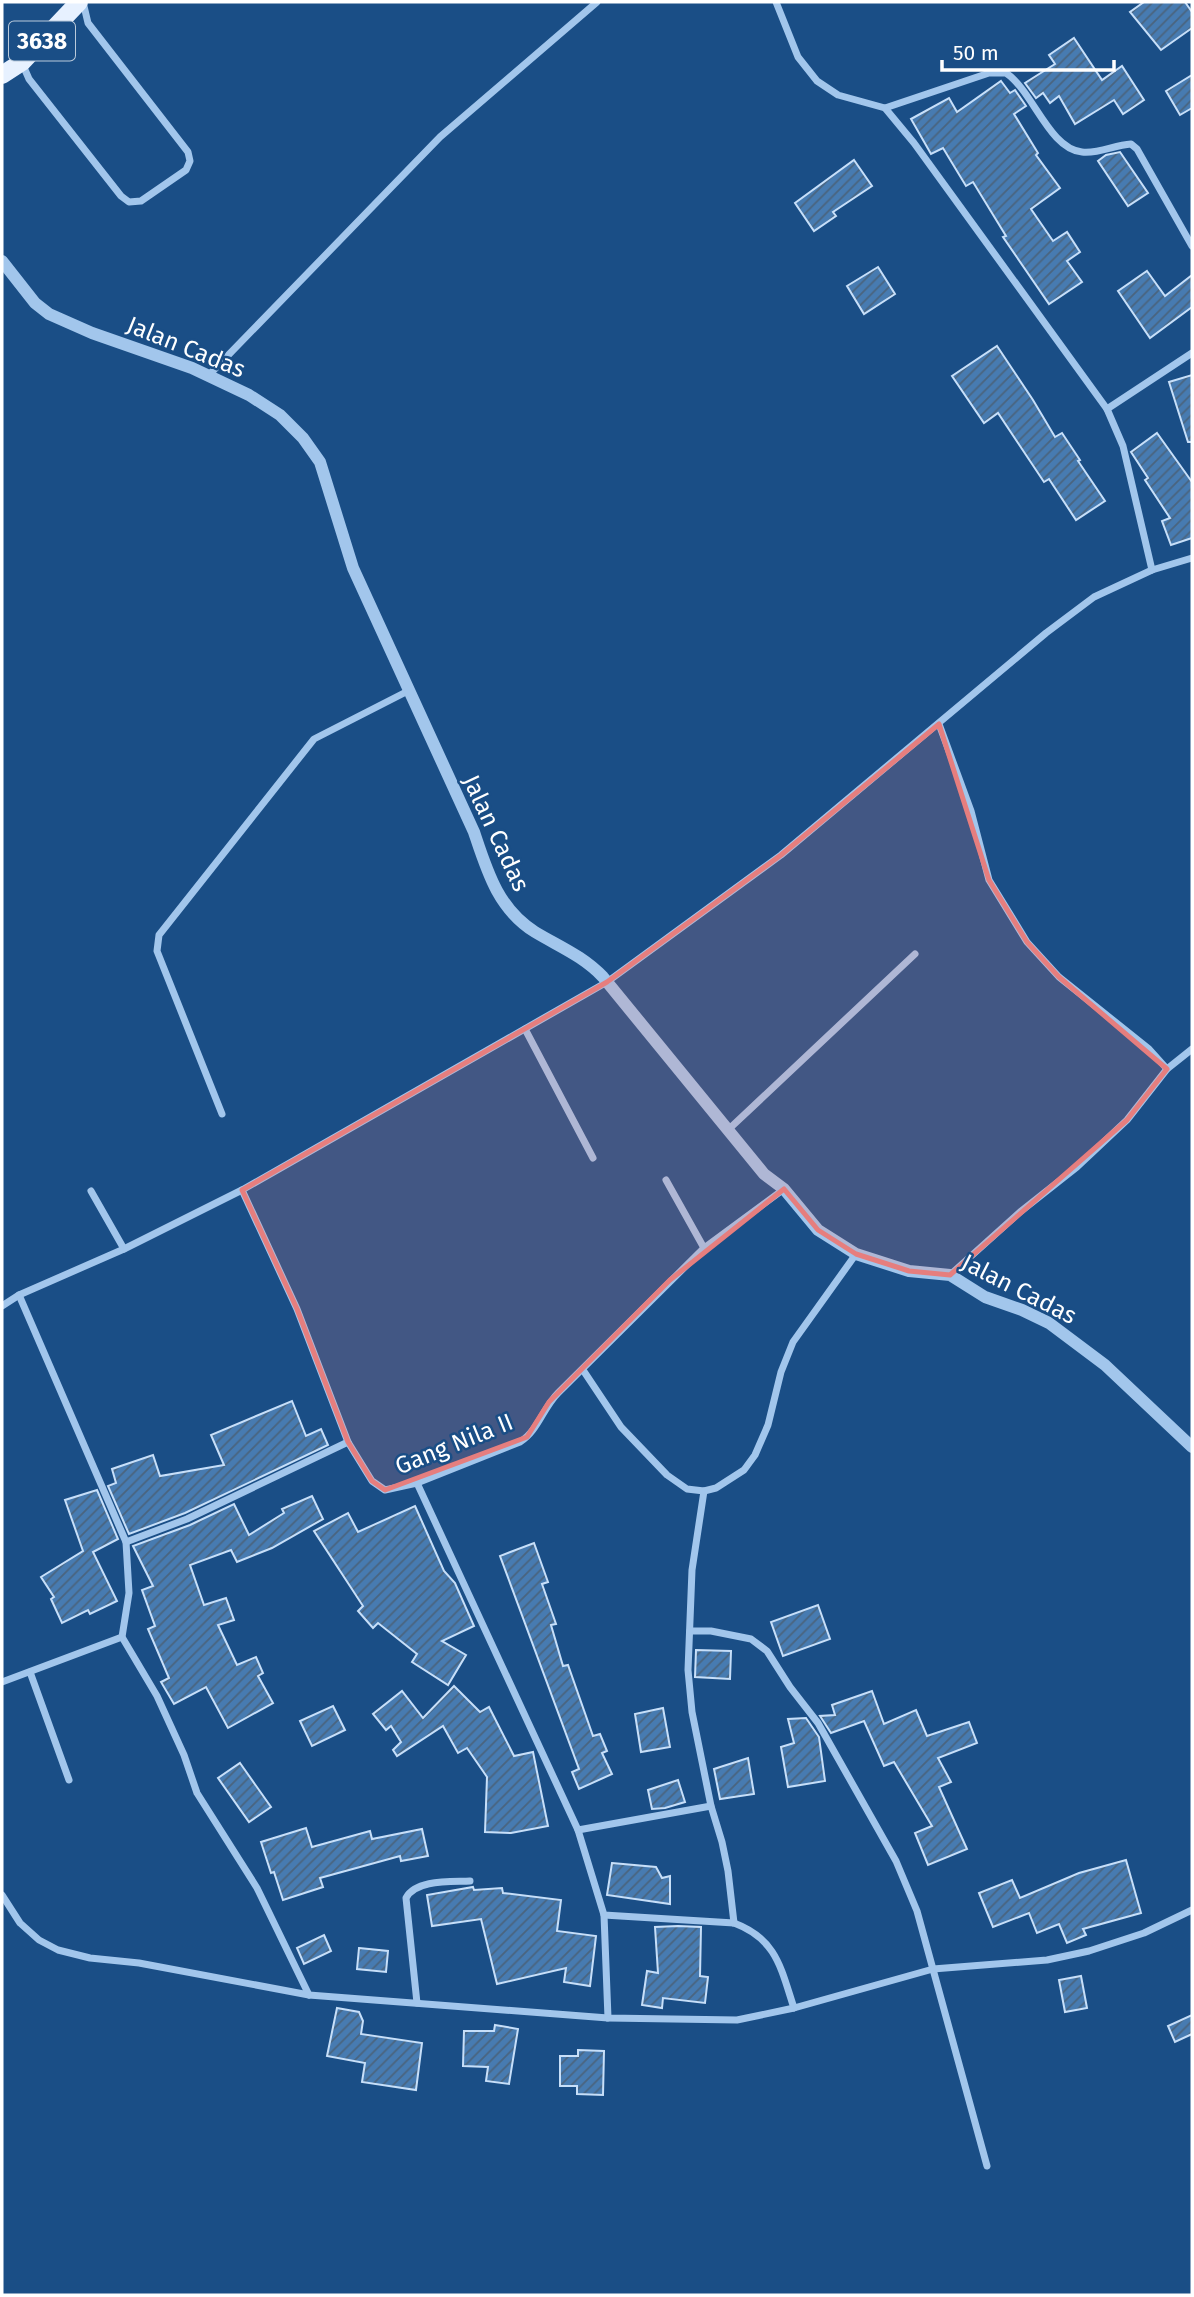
<svg xmlns="http://www.w3.org/2000/svg" width="1194" height="2297" font-family="'Fira Sans',sans-serif">
  <style>
    .building { fill: url(#building-hatch); stroke: #c7dff9; stroke-width: 2 }
    .lines { fill: none; stroke-linecap: round; stroke-linejoin: round }
    .minor { stroke: #a2c6ec; stroke-width: 7 }
    .tertiary { stroke: #a2c6ec; stroke-width: 12 }
    .primary { stroke: #e7f1ff; stroke-width: 18 }
    .marked { fill: #e67e7e; fill-opacity: 0.2; stroke: #e67e7e; stroke-width: 5; stroke-linejoin: round }
    .labels { text-anchor: middle; dominant-baseline: central; stroke-width: 5; stroke-linejoin: round; paint-order: stroke }
    .shield { fill: #1a4e86; stroke: #bacadb; stroke-width: 2 }
    .shield-label { font-size: 23px; font-weight: bold; fill: #fff }
    .street-label { font-size: 24px; fill: #fff; stroke: #1a4e86 }
  </style>
  <defs>
    <pattern id="building-hatch" width="6" height="6" patternUnits="userSpaceOnUse" patternTransform="scale(1.75)"><rect width="6" height="6" fill="#477bb1"/><path d="M-1 1l2-2M0 6l6-6M5 7l2-2" fill="none" stroke="#4a647e"/></pattern>
  </defs>
  <rect width="100%" height="100%" fill="#1a4e86"/>
  <g class="building">
    <polygon points="1144,2 1185,2 1192,12 1192,28 1161,50 1130,12"/>
    <polygon points="1074,38 1102,80 1122,66 1144,100 1123,114 1114,100 1075,124 1059,96 1050,103 1043,93 1036,98 1025,83 1055,64 1049,55"/>
    <polygon points="1192,75 1192,108 1180,115 1166,91"/>
    <polygon points="1001,81 1010,93 1015,90 1026,106 1014,114 1038,153 1036,155 1060,188 1031,209 1053,241 1067,232 1080,252 1067,261 1082,282 1049,304 1003,237 1006,236 973,182 966,186 943,148 931,154 911,119 949,98 957,112"/>
    <polygon points="1120,152 1148,193 1128,206 1098,161 1106,155"/>
    <polygon points="854,160 872,186 833,212 836,216 814,231 795,203"/>
    <polygon points="878,267 895,294 864,314 847,286"/>
    <polygon points="1147,271 1165,296 1192,275 1192,307 1150,338 1118,291"/>
    <polygon points="997,346 1033,400 1055,437 1062,433 1080,460 1078,461 1105,501 1076,520 1049,479 1044,482 998,413 984,423 952,376"/>
    <polygon points="1192,375 1192,442 1188,442 1169,382"/>
    <polygon points="1157,433 1192,482 1192,538 1171,545 1162,521 1170,518 1145,480 1148,478 1131,452"/>
    <polygon points="292,1401 306,1436 321,1429 328,1445 185,1513 129,1534 108,1486 116,1483 112,1469 153,1455 160,1476 224,1465 211,1435"/>
    <polygon points="97,1490 118,1539 93,1552 117,1601 90,1614 88,1610 62,1623 51,1599 54,1597 41,1577 83,1551 65,1500"/>
    <polygon points="312,1496 323,1519 272,1548 237,1562 231,1550 190,1565 204,1605 226,1598 234,1620 218,1625 237,1665 256,1657 263,1673 258,1676 273,1703 228,1728 206,1687 174,1704 161,1682 169,1678 148,1629 155,1626 142,1590 153,1586 133,1546 190,1525 234,1504 249,1535 284,1513 282,1509"/>
    <polygon points="415,1506 444,1571 455,1583 474,1626 442,1641 466,1655 448,1685 412,1662 417,1654 378,1623 373,1628 358,1611 363,1606 314,1531 348,1513 358,1532"/>
    <polygon points="534,1543 548,1582 542,1584 556,1624 551,1625 563,1666 568,1665 593,1736 600,1734 607,1751 602,1753 612,1774 579,1789 572,1772 579,1769 500,1556"/>
    <polygon points="818,1605 830,1639 783,1656 771,1622"/>
    <polygon points="696,1650 731,1651 730,1679 695,1677"/>
    <polygon points="454,1686 480,1712 489,1707 514,1756 533,1752 548,1826 511,1833 485,1832 487,1777 467,1748 458,1753 443,1726 397,1756 393,1750 401,1742 391,1726 386,1730 373,1714 402,1691 423,1718"/>
    <polygon points="872,1691 884,1724 916,1710 927,1736 969,1722 977,1743 938,1758 951,1782 939,1787 967,1849 928,1865 915,1833 932,1826 894,1762 884,1766 864,1721 831,1733 820,1716 835,1715 832,1705"/>
    <polygon points="333,1706 345,1730 312,1746 300,1721"/>
    <polygon points="663,1708 670,1747 641,1752 635,1714"/>
    <polygon points="806,1718 819,1737 825,1781 788,1787 781,1747 794,1743 788,1719"/>
    <polygon points="748,1758 754,1794 720,1799 714,1769"/>
    <polygon points="240,1763 271,1807 249,1822 218,1778"/>
    <polygon points="678,1780 685,1802 665,1808 652,1809 648,1790"/>
    <polygon points="306,1828 312,1847 370,1831 372,1839 422,1829 428,1856 401,1861 400,1856 320,1878 323,1887 283,1900 274,1872 271,1873 261,1842"/>
    <polygon points="1126,1860 1141,1913 1083,1929 1086,1935 1067,1943 1059,1924 1037,1933 1029,1913 993,1927 979,1893 1012,1880 1020,1898 1079,1873"/>
    <polygon points="612,1863 656,1867 662,1878 670,1876 670,1904 607,1895"/>
    <polygon points="473,1887 474,1890 502,1888 503,1893 561,1900 557,1931 596,1936 590,1986 564,1982 566,1968 497,1984 481,1919 432,1926 427,1895"/>
    <polygon points="678,1926 701,1927 700,1976 708,1977 705,2003 663,1998 662,2008 642,2005 647,1971 658,1973 655,1927"/>
    <polygon points="324,1935 331,1951 304,1964 297,1948"/>
    <polygon points="359,1948 388,1951 386,1972 357,1969"/>
    <polygon points="1081,1976 1087,2008 1065,2012 1059,1980"/>
    <polygon points="337,2008 359,2012 363,2021 361,2034 422,2043 416,2090 362,2082 365,2063 327,2056"/>
    <polygon points="1192,2015 1192,2034 1175,2042 1168,2026"/>
    <polygon points="495,2025 518,2029 509,2084 486,2081 488,2067 463,2066 464,2031 494,2031"/>
    <polygon points="578,2050 604,2051 603,2095 577,2094 577,2086 560,2086 560,2056 578,2056"/>
  </g>
  <g class="lines">
    <g class="minor">
      <polyline points="776,2 798,57 817,81 838,95 885,108 914,143 1107,409 1123,446 1152,570"/>
      <polyline points="22,63 29,79 121,196 129,202 141,201 186,170 190,161 188,152 88,23 83,2"/>
      <path d="M885,108l104,-35h17c27,18 43,76 76,79 17,2 32,-7 49,-8l6,5 55,97"/>
      <polyline points="208,376 440,137 597,2"/>
      <polyline points="1107,409 1192,353"/>
      <polyline points="939,724 971,811 989,880 1027,942 1059,977 1149,1049 1167,1069"/>
      <polyline points="525,1029 593,1158"/>
      <polyline points="222,1114 157,951 159,935 314,739 408,691"/>
      <polyline points="729,1129 915,954"/>
      <polyline points="666,1180 704,1248"/>
      <polyline points="242,1190 297,1309 348,1442"/>
      <polyline points="91,1191 124,1249"/>
      <polyline points="950,1275 1020,1212 1077,1167 1127,1120 1167,1069 1192,1049"/>
      <polyline points="19,1295 126,1542 129,1593 122,1637 157,1696 184,1755 197,1793 257,1888 309,1995"/>
      <polyline points="2,1306 19,1295 124,1249 242,1190 607,982 781,855 1046,633 1094,597 1152,570 1192,558"/>
      <polyline points="583,1370 621,1427 667,1475 687,1489 704,1491 716,1488 744,1470 755,1455 768,1425 781,1372 793,1342 856,1254"/>
      <path d="M417,1483l161,347 26,85 130,8c43,16 47,46 60,85"/>
      <polyline points="704,1491 692,1570 688,1670 692,1712 711,1806 722,1842 728,1871 734,1923"/>
      <path d="M126,1542l61,-23 161,-77 24,39 13,9 32,-7 103,-41c18,-11 23,-34 38,-49l146,-145 80,-59"/>
      <polyline points="690,1631 711,1631 751,1639 767,1651 790,1687 818,1723 896,1861 917,1911 987,2166"/>
      <polyline points="30,1672 69,1780"/>
      <polyline points="2,1682 122,1637"/>
      <polyline points="578,1830 711,1806"/>
      <polyline points="2,1895 20,1923 39,1940 58,1950 90,1958 139,1963 309,1995 608,2018 737,2020 794,2008 933,1969 1047,1960 1089,1951 1144,1933 1192,1910"/>
      <polyline points="604,1915 608,2018"/>
      <path d="M417,2003l-11,-105c10,-19 46,-16 64,-17"/>
    </g>
    <path class="tertiary" d="M2,261l33,42 14,11 43,19 100,35 57,27 31,20 23,23 17,24 33,106 121,264c13,39 24,77 61,100 25,15 48,24 68,45l161,197 20,15 34,41 38,24 53,17 41,4 35,22 37,13 27,13 56,42 87,82"/>
    <polyline class="primary" points="2,75 22,62 79,2"/>
  </g>
  <path class="marked" d="M939,724l50,156 38,62 32,35 108,92 -40,51 -177,155 -41,-4 -53,-17 -38,-24 -34,-41 -114,91 -121,122 -22,35 -142,53 -13,-9 -24,-39 -51,-133 -55,-119 365,-208 174,-127z"/>
  <g class="labels">
    <rect class="shield" x="9" y="21.5" width="66" height="39" rx="5"/>
    <g class="shield-label">
      <text x="42" y="41">3638</text>
    </g>
    <g class="street-label">
      <text transform="translate(186 347) rotate(22)">Jalan Cadas</text>
      <text transform="translate(496 833) rotate(65)">Jalan Cadas</text>
      <text transform="translate(1019 1289) rotate(27)">Jalan Cadas</text>
      <text transform="translate(454 1444) rotate(-22)">Gang Nila II</text>
    </g>
  </g>
  <rect width="1194" height="2297" fill="none" stroke="#ffffff" stroke-width="7"/>
  <path d="M942 60v10h172v-10" fill="none" stroke="#ffffff" stroke-width="3.5"/>
  <text x="953" y="60" font-size="21" fill="#ffffff" stroke="#1a4e86" stroke-width="5" paint-order="stroke">50 m</text>
</svg>
